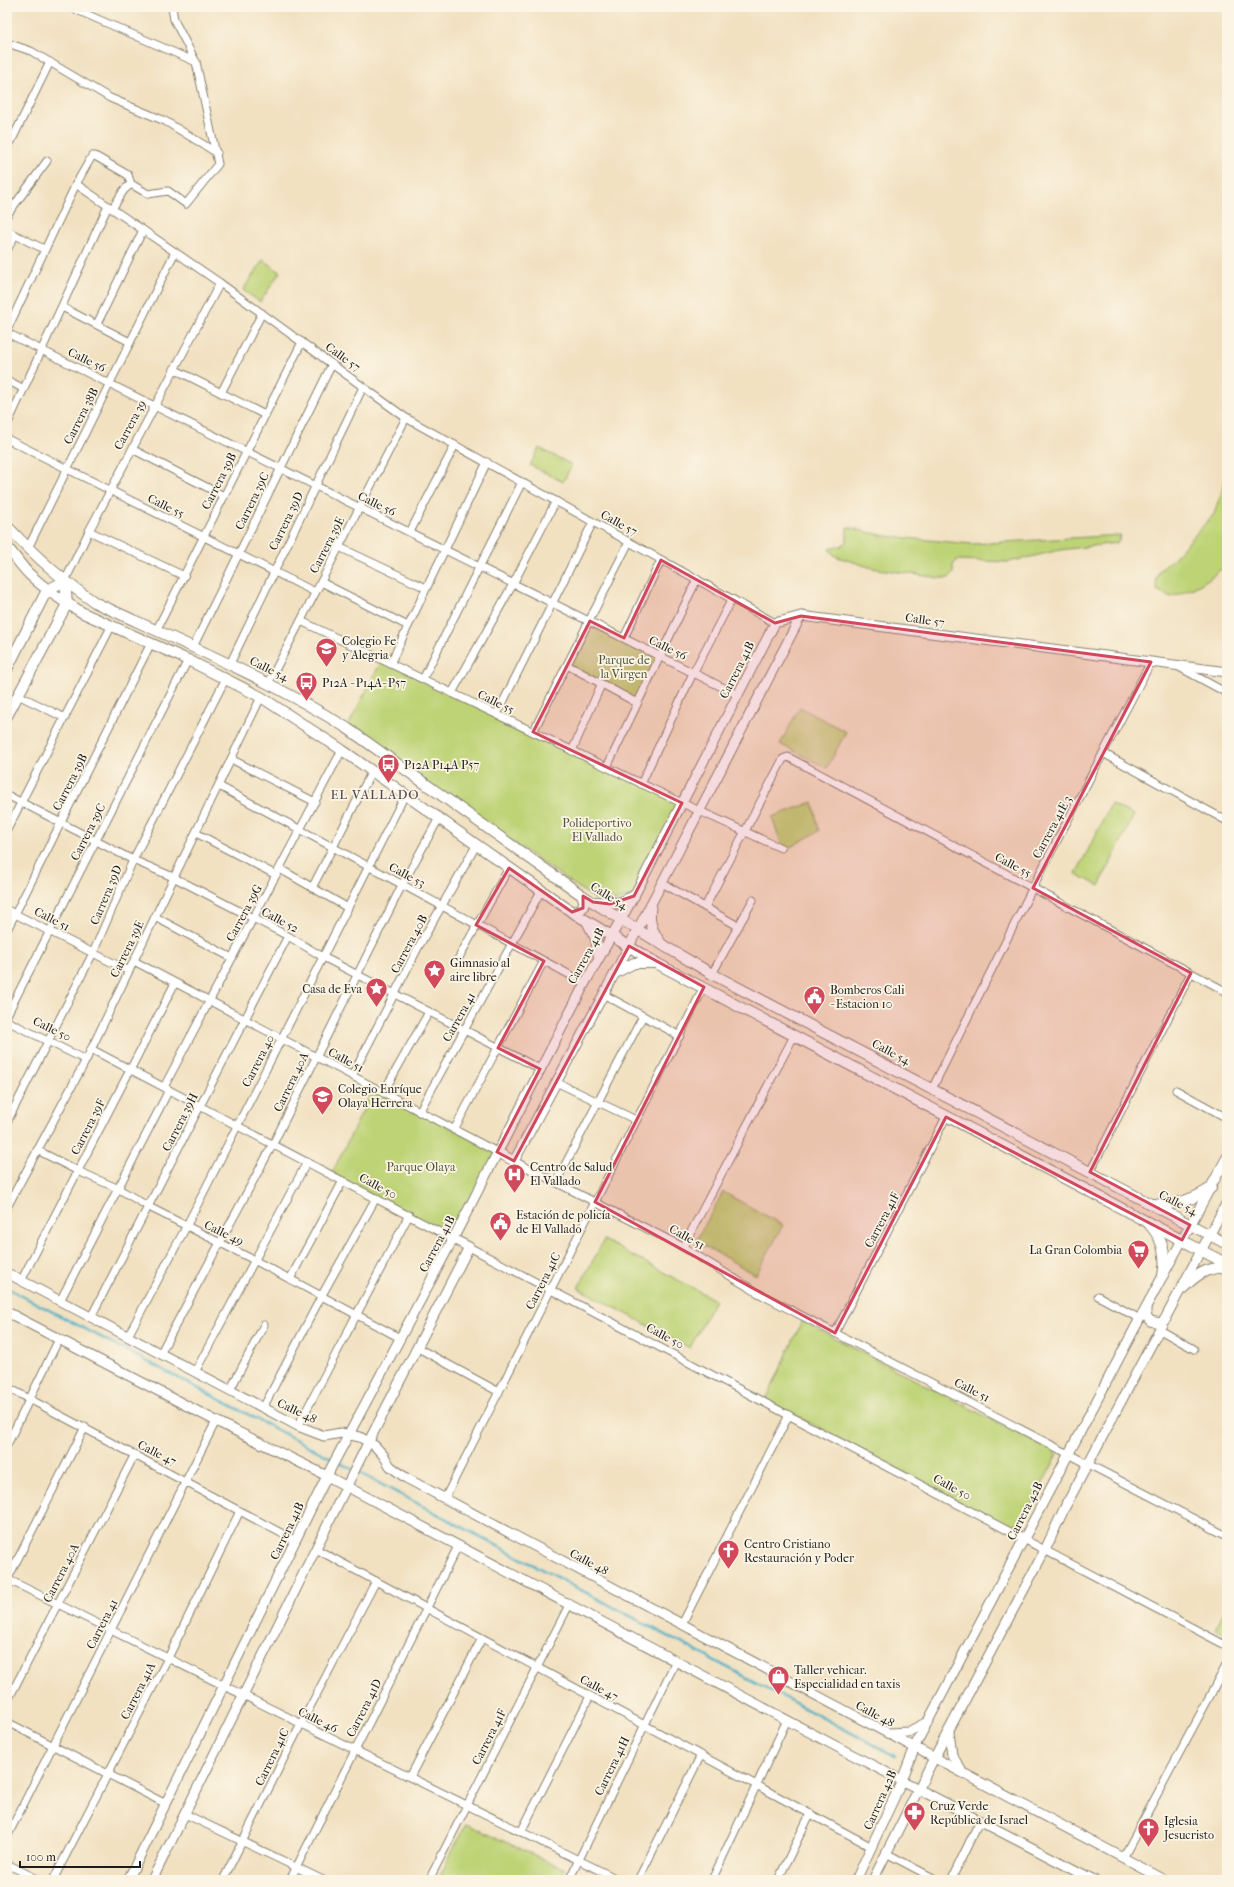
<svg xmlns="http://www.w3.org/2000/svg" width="1234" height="1887" font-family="'IM FELL French Canon',serif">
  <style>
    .green { fill: #bed376; stroke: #6d7849 }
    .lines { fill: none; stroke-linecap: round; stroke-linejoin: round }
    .stream { stroke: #47afc6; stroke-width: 2.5 }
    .minor-casing { stroke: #867e6e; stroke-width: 9 }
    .tertiary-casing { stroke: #867e6e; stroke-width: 11 }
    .secondary-casing { stroke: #867e6e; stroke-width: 12 }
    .minor { stroke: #fff; stroke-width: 7 }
    .tertiary { stroke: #fff; stroke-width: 9 }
    .secondary { stroke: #fff; stroke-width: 10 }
    .marked { fill: #d1495b; fill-opacity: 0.2; stroke: #d1495b; stroke-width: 3; stroke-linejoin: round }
    .labels { text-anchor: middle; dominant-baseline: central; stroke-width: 3.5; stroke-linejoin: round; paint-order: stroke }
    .street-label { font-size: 12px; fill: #1c1c1c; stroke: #fcf5e5 }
    .poi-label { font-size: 12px; fill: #1c1c1c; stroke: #fcf5e5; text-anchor: start }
    .park-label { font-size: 12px; fill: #4d5337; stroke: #fcf5e5 }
    .neighbourhood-label { font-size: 13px; letter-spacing: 1px; fill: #554752; stroke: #fcf5e5 }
  </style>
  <rect width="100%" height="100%" fill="#fcf5e5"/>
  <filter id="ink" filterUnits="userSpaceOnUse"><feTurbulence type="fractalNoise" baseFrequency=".025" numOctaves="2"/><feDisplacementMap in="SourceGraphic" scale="8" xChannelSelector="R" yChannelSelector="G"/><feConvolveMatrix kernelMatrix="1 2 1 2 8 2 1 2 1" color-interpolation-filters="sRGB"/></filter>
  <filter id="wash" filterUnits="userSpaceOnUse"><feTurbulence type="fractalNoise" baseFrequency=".012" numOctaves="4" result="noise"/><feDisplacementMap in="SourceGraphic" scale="16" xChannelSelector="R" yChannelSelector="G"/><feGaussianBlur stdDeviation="0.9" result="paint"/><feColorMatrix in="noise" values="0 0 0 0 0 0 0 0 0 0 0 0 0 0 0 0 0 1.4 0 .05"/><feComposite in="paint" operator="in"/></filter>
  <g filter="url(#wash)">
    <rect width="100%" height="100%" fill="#f1e1c1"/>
    <g class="green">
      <polygon points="263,260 280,272 260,302 243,290"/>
      <polygon points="539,448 572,465 563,482 530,465"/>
      <path d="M1227,476v88c-19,17 -32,25 -56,33l-14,-7 -1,-10 3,-9 14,-12 41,-45z"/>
      <polygon points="847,527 885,536 972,544 1121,535 1117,543 1060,550 1009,562 957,560 953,565 953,573 949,578 939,578 872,568 835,556 829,549 841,546 847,541"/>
      <polygon points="590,621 660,656 637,703 567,665"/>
      <polygon points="382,660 682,803 634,896 602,904 347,728"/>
      <polygon points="800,707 846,732 827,768 780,744"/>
      <polygon points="813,802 819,831 789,848 782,846 772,817"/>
      <polygon points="1111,804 1134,815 1099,886 1076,874"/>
      <polygon points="374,1088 497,1152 453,1239 331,1175"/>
      <polygon points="723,1192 783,1225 756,1275 696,1241"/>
      <polygon points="604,1240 715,1300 690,1348 578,1288"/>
      <polygon points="802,1321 1058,1454 1017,1532 766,1400"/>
      <polygon points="1227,1605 1227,1636 1215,1629"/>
      <polygon points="466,1824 565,1869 559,1880 438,1880"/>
    </g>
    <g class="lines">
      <g class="stream">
        <polyline points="7,1288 352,1469"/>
        <polyline points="356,1471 895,1756"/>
      </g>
    </g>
  </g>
  <g filter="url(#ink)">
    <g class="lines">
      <defs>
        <g id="minor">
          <polyline points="70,7 196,62"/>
          <polyline points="7,43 31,51 110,98 165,121 217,153"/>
          <polyline points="7,150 50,62"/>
          <polyline points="76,184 220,283 406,418 775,623"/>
          <polyline points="112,209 124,190 131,184"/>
          <polyline points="7,215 47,161"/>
          <polyline points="7,231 44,249"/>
          <polyline points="7,250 15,235"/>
          <polyline points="62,307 130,342"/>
          <polyline points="97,324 143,230"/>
          <polyline points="7,330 76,184 92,156 95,156 128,175 131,184 148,194 168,191 186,204 218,164 196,62 174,20 172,7"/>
          <polyline points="7,333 738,695"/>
          <polyline points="174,369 265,415"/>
          <polyline points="7,380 24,389"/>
          <polyline points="221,393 262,313"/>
          <polyline points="7,425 108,206"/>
          <polyline points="7,439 315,592"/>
          <polyline points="132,449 224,496"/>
          <polyline points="89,531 184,576"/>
          <polyline points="410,532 455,445"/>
          <polyline points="339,547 426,588"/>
          <polyline points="28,548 175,252"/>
          <polyline points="65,581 89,531 220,283"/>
          <polyline points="321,582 408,626"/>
          <polyline points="301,621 682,803 781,848"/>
          <polyline points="156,631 302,342"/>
          <polyline points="624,638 661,560"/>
          <polyline points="193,647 332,364"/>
          <polyline points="230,664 363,387"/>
          <polyline points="390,664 487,462"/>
          <polyline points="567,665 637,703"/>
          <polyline points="1179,667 1227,693"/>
          <polyline points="423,679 522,482"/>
          <polyline points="269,682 406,418"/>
          <polyline points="452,693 513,584 556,501"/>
          <polyline points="18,695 65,718"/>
          <polyline points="497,714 593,522"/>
          <polyline points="533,732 629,542"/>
          <polyline points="572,751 601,685"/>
          <polyline points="1103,753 1227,821"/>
          <polyline points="231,759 315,802"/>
          <polyline points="607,767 697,579"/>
          <polyline points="641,784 693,673 732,599"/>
          <polyline points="219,786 585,983"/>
          <polyline points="7,795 133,860 173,877 288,936 323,957 540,1069"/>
          <polyline points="7,830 112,625"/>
          <polyline points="196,833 276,875"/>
          <polyline points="280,869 348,908"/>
          <polyline points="662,883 738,926"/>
          <polyline points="312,888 372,771"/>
          <polyline points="705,907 783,759 788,757 1227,992"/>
          <polyline points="7,910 129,971"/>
          <polyline points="155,917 232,958"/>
          <polyline points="7,930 151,643"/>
          <polyline points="134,961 497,1152"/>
          <polyline points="457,961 509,868"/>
          <polyline points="712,974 753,900"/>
          <polyline points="603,994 680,1036"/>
          <polyline points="7,1015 188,660"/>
          <polyline points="7,1021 86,1060"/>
          <polyline points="91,1049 453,1239"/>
          <polyline points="352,1076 419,946 477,844"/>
          <polyline points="556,1082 636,1120"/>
          <polyline points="164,1087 342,750"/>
          <polyline points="932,1089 1042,869 1151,662"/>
          <polyline points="1176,1090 1227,1118"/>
          <polyline points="383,1093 429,1012"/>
          <polyline points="419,1112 541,891"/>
          <polyline points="7,1122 93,953 133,860 226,678"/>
          <polyline points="454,1130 544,961"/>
          <polyline points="37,1150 78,1171 119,1189 149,1207 254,1260 400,1338"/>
          <polyline points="514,1161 683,1247 758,1293 1227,1536"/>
          <polyline points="1090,1172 1191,973"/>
          <polyline points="556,1182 643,1016"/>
          <polyline points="7,1207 86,1060 261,697"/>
          <polyline points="469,1247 1227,1646"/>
          <polyline points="683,1247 794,1036"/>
          <polyline points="290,1279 343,1181"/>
          <polyline points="21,1281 175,983"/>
          <polyline points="1098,1296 1140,1319"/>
          <polyline points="60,1301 169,1090"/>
          <polyline points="91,1317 288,936"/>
          <polyline points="1160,1330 1194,1349"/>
          <polyline points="835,1333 946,1117"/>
          <polyline points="128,1336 186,1227 405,795"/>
          <polyline points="418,1348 499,1392"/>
          <polyline points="160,1354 273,1144 402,885 439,818"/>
          <polyline points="195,1372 307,1162"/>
          <polyline points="7,1387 296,1541"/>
          <polyline points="230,1390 264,1325"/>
          <polyline points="263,1408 322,1295 376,1198"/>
          <polyline points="298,1426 409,1215"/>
          <polyline points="7,1445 59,1339"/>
          <polyline points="445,1498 704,987"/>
          <polyline points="316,1549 872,1847"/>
          <polyline points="7,1579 619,1880"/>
          <polyline points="7,1580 85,1427"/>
          <polyline points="682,1624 789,1415"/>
          <polyline points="7,1702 135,1454"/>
          <polyline points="7,1722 166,1804"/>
          <polyline points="410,1777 482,1638"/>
          <polyline points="185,1814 323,1880"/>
          <polyline points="521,1832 590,1696"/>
          <polyline points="7,1837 216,1421"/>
          <polyline points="886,1853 937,1880"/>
          <polyline points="1123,1858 1227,1664"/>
          <polyline points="7,1864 39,1880"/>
          <polyline points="53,1880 168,1658 240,1511"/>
          <polyline points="223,1880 301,1724 376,1581"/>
          <polyline points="290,1880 458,1546"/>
          <polyline points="429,1880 569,1605"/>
          <polyline points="569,1880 676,1661"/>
          <polyline points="638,1880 701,1755"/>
          <polyline points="712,1880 787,1720"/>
          <polyline points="778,1880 810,1814"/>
          <polyline points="951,1880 980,1820"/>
        </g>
        <g id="tertiary">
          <polyline points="497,1152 514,1161 615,973 801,616"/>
          <polyline points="7,1273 298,1426 324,1436 341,1433 360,1437 375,1446 384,1456 390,1466 406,1478 1165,1880"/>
          <polyline points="1146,1308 1146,1315 1150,1321 1160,1323 1166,1319"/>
          <polyline points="7,1312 216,1421 327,1476 845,1751 1094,1880"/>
          <polyline points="949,1732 952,1755 961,1770"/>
          <polyline points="889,1733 908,1732 929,1721"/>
          <polyline points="128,1880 331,1468 453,1239 585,983 634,896 775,623 801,616 1227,672"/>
          <polyline points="152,1880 369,1441 469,1247 453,1239"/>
          <polyline points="856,1880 900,1785 917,1742 1147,1305 1227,1157"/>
          <polyline points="873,1880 934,1758 1045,1550 1064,1509 1227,1202"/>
        </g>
        <g id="secondary">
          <path d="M7,526c27,29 55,55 89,77 85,39 171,75 251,125l236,168 83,51 46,27 515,270"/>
          <path d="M7,547c8,9 14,19 22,27 16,15 35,28 54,39l105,47 73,37 81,53 230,162 86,52 569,300"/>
          <polyline points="7,669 47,590 65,581"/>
          <polyline points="7,716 67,604 65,581"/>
          <polyline points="596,902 618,903 634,896"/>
          <path d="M651,905c-3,14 0,25 9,37"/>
          <path d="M572,912c10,0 14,-6 11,-16"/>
          <polyline points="587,921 596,939 599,957"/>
          <polyline points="615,973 634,963 654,963"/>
          <path d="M1153,1204c22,2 40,-4 58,-16"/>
          <path d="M1149,1224c14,15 18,32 14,51"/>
          <path d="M1182,1289c13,-13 25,-23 45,-21"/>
        </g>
      </defs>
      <use href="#minor" class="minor-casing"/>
      <use href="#tertiary" class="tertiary-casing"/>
      <use href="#secondary" class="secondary-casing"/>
      <use href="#minor" class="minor"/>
      <use href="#tertiary" class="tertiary"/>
      <use href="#secondary" class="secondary"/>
    </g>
  </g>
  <path class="marked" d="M661,560l114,63 26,-7 350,46 -118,226 158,85 -101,199 100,53 -8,15 -236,-123 -111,216 -240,-131 109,-215 -75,-41 -115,215 -17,-9 43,-83 -42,-21 46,-87 -68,-36 33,-57 63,44 11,-4v-12l10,6 17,2 24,-8 48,-93 -149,-71 57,-111 34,17z"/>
  <defs>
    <symbol id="school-pin" viewBox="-11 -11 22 30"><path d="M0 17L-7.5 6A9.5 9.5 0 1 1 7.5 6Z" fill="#d1495b" stroke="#fcf5e5"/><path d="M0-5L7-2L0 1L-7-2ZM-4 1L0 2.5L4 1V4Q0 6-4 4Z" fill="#fff"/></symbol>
    <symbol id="bus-pin" viewBox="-11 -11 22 30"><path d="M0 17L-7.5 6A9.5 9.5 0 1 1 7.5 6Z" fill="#d1495b" stroke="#fcf5e5"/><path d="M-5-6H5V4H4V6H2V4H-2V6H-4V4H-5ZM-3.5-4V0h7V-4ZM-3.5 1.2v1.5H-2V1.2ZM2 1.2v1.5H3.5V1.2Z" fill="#fff"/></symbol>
    <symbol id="sight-pin" viewBox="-11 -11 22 30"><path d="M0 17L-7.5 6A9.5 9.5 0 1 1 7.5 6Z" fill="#d1495b" stroke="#fcf5e5"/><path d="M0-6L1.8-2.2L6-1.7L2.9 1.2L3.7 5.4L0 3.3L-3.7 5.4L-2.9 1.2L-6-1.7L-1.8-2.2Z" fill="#fff"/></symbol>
    <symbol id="civic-pin" viewBox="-11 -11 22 30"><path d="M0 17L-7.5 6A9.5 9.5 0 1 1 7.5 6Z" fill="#d1495b" stroke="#fcf5e5"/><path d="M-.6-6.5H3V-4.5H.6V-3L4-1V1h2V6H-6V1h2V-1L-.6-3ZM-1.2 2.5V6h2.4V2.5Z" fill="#fff"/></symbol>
    <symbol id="hospital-pin" viewBox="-11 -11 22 30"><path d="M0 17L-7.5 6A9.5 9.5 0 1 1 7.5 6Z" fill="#d1495b" stroke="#fcf5e5"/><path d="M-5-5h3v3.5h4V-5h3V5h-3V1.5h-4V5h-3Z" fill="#fff"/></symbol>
    <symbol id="supermarket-pin" viewBox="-11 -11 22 30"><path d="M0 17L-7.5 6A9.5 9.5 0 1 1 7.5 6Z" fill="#d1495b" stroke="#fcf5e5"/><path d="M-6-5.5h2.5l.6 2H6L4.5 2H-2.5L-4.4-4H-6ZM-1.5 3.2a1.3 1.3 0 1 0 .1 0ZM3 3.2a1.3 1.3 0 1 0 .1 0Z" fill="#fff"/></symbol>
    <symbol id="church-pin" viewBox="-11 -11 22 30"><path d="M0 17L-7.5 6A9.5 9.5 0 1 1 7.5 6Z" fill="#d1495b" stroke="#fcf5e5"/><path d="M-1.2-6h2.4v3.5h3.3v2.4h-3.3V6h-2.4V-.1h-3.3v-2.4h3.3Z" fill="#fff"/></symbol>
    <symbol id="shop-pin" viewBox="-11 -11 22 30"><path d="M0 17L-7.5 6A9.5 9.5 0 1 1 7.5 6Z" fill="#d1495b" stroke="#fcf5e5"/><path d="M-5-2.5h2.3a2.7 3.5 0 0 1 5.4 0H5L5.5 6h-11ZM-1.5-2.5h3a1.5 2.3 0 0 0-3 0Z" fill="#fff"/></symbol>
    <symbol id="pharmacy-pin" viewBox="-11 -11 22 30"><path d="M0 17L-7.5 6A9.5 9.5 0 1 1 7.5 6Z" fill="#d1495b" stroke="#fcf5e5"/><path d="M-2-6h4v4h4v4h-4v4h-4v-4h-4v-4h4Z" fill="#fff"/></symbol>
  </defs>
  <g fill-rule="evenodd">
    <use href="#school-pin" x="314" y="636" width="25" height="34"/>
    <use href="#bus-pin" x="294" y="670" width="25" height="34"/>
    <use href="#bus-pin" x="376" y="752" width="25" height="34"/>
    <use href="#sight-pin" x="422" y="958" width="25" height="34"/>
    <use href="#sight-pin" x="364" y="976" width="25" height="34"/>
    <use href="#civic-pin" x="802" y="984" width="25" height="34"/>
    <use href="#school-pin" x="310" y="1084" width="25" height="34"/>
    <use href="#hospital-pin" x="502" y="1162" width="25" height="34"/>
    <use href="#civic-pin" x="488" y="1210" width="25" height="34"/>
    <use href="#supermarket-pin" x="1126" y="1238" width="25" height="34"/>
    <use href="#church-pin" x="716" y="1538" width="25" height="34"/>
    <use href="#shop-pin" x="766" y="1664" width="25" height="34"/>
    <use href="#pharmacy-pin" x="902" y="1800" width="25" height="34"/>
    <use href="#church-pin" x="1136" y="1816" width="25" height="34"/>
  </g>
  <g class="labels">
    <g class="street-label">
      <text transform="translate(343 357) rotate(36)">Calle 57</text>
      <text transform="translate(87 360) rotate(26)">Calle 56</text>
      <text transform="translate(81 416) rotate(-63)">Carrera 38B</text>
      <text transform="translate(130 425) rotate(-62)">Carrera 39</text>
      <text transform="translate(219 481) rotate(-63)">Carrera 39B</text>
      <text transform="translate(252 501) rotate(-64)">Carrera 39C</text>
      <text transform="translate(377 504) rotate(26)">Calle 56</text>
      <text transform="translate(166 506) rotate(26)">Calle 55</text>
      <text transform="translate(286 521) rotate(-64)">Carrera 39D</text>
      <text transform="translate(619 523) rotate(29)">Calle 57</text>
      <text transform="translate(327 545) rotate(-63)">Carrera 39E</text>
      <text transform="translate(925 620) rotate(8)">Calle 57</text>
      <text transform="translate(668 648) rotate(26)">Calle 56</text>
      <text transform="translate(269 669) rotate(26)">Calle 54</text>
      <text transform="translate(737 670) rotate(-63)">Carrera 41B</text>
      <text transform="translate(496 702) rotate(26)">Calle 55</text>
      <text transform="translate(70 782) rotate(-63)">Carrera 39B</text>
      <text transform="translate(1052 827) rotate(-62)">Carrera 41E 3</text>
      <text transform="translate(88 832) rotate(-63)">Carrera 39C</text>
      <text transform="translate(1013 865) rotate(28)">Calle 55</text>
      <text transform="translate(407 875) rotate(28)">Calle 53</text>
      <text transform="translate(106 895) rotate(-67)">Carrera 39D</text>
      <text transform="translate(609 896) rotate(32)">Calle 54</text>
      <text transform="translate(244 913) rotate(-62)">Carrera 39G</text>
      <text transform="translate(52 919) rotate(27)">Calle 51</text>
      <text transform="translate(280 920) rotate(28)">Calle 52</text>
      <text transform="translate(409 944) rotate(-62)">Carrera 40B</text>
      <text transform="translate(127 949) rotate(-64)">Carrera 39E</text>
      <text transform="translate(586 956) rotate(-61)">Carrera 41B</text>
      <text transform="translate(459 1017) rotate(-61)">Carrera 41</text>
      <text transform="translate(52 1029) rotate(26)">Calle 50</text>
      <text transform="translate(891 1052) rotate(28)">Calle 54</text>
      <text transform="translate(346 1060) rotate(28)">Calle 51</text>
      <text transform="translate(258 1061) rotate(-63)">Carrera 40</text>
      <text transform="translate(291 1082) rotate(-64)">Carrera 40A</text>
      <text transform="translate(180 1122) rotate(-63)">Carrera 39H</text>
      <text transform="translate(88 1127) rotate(-63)">Carrera 39F</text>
      <text transform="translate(378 1186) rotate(28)">Calle 50</text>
      <text transform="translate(1178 1203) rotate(27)">Calle 54</text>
      <text transform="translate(882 1220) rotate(-62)">Carrera 41F</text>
      <text transform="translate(224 1233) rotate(26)">Calle 49</text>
      <text transform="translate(687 1237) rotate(29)">Calle 51</text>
      <text transform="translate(437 1244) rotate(-62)">Carrera 41B</text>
      <text transform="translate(543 1281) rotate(-63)">Carrera 41C</text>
      <text transform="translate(665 1336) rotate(28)">Calle 50</text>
      <text transform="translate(972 1390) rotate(27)">Calle 51</text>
      <text transform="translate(297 1411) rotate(25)">Calle 48</text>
      <text transform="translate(157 1453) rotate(27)">Calle 47</text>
      <text transform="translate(952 1487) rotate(28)">Calle 50</text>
      <text transform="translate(1025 1511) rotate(-63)">Carrera 42B</text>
      <text transform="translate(287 1531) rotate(-64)">Carrera 41B</text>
      <text transform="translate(589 1562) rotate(28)">Calle 48</text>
      <text transform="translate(61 1573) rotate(-63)">Carrera 40A</text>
      <text transform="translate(102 1624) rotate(-63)">Carrera 41</text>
      <text transform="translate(599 1688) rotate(28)">Calle 47</text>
      <text transform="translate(138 1691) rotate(-63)">Carrera 41A</text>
      <text transform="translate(364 1708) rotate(-63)">Carrera 41D</text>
      <text transform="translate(875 1714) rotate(28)">Calle 48</text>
      <text transform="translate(318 1720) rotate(26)">Calle 46</text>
      <text transform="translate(489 1737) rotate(-63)">Carrera 41F</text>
      <text transform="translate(272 1757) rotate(-64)">Carrera 41C</text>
      <text transform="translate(612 1766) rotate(-64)">Carrera 41H</text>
      <text transform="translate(880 1800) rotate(-66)">Carrera 42B</text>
    </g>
    <g class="poi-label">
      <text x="342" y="641">Colegio Fe<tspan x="342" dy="14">y Alegria</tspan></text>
      <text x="322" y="683">P12A - P14A- P57</text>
      <text x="404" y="765">P12A P14A P57</text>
      <text x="450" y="963">Gimnasio al<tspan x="450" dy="14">aire libre</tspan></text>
      <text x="362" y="989" text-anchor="end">Casa de Eva</text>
      <text x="830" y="990">Bomberos Cali<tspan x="830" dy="14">- Estacion 10</tspan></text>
      <text x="338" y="1089">Colegio Enríque<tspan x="338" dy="14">Olaya Herrera</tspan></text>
      <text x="530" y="1167">Centro de Salud<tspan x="530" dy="14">El Vallado</tspan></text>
      <text x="516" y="1215">Estación de policía<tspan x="516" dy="14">de El Vallado</tspan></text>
      <text x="1122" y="1250" text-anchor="end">La Gran Colombia</text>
      <text x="744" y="1544">Centro Cristiano<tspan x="744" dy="14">Restauración y Poder</tspan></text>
      <text x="794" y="1670">Taller vehicar.<tspan x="794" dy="14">Especialidad en taxis</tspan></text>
      <text x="930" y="1806">Cruz Verde<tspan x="930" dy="14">República de Israel</tspan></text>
      <text x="1164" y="1821">Iglesia<tspan x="1164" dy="14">Jesucristo</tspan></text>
    </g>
    <g class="park-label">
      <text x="624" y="660">Parque de<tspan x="624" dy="14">la Virgen</tspan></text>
      <text x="597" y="823">Polideportivo<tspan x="597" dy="14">El Vallado</tspan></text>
      <text x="421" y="1167">Parque Olaya</text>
    </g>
    <g class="neighbourhood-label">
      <text x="375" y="794">EL VALLADO</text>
    </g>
  </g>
  <rect width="1234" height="1887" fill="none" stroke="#fcf5e5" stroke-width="24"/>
  <path d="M20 1861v6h120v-6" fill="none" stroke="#1c1c1c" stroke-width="2"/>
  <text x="26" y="1861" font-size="12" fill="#1c1c1c" stroke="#fcf5e5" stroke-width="3" paint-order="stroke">100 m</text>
</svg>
